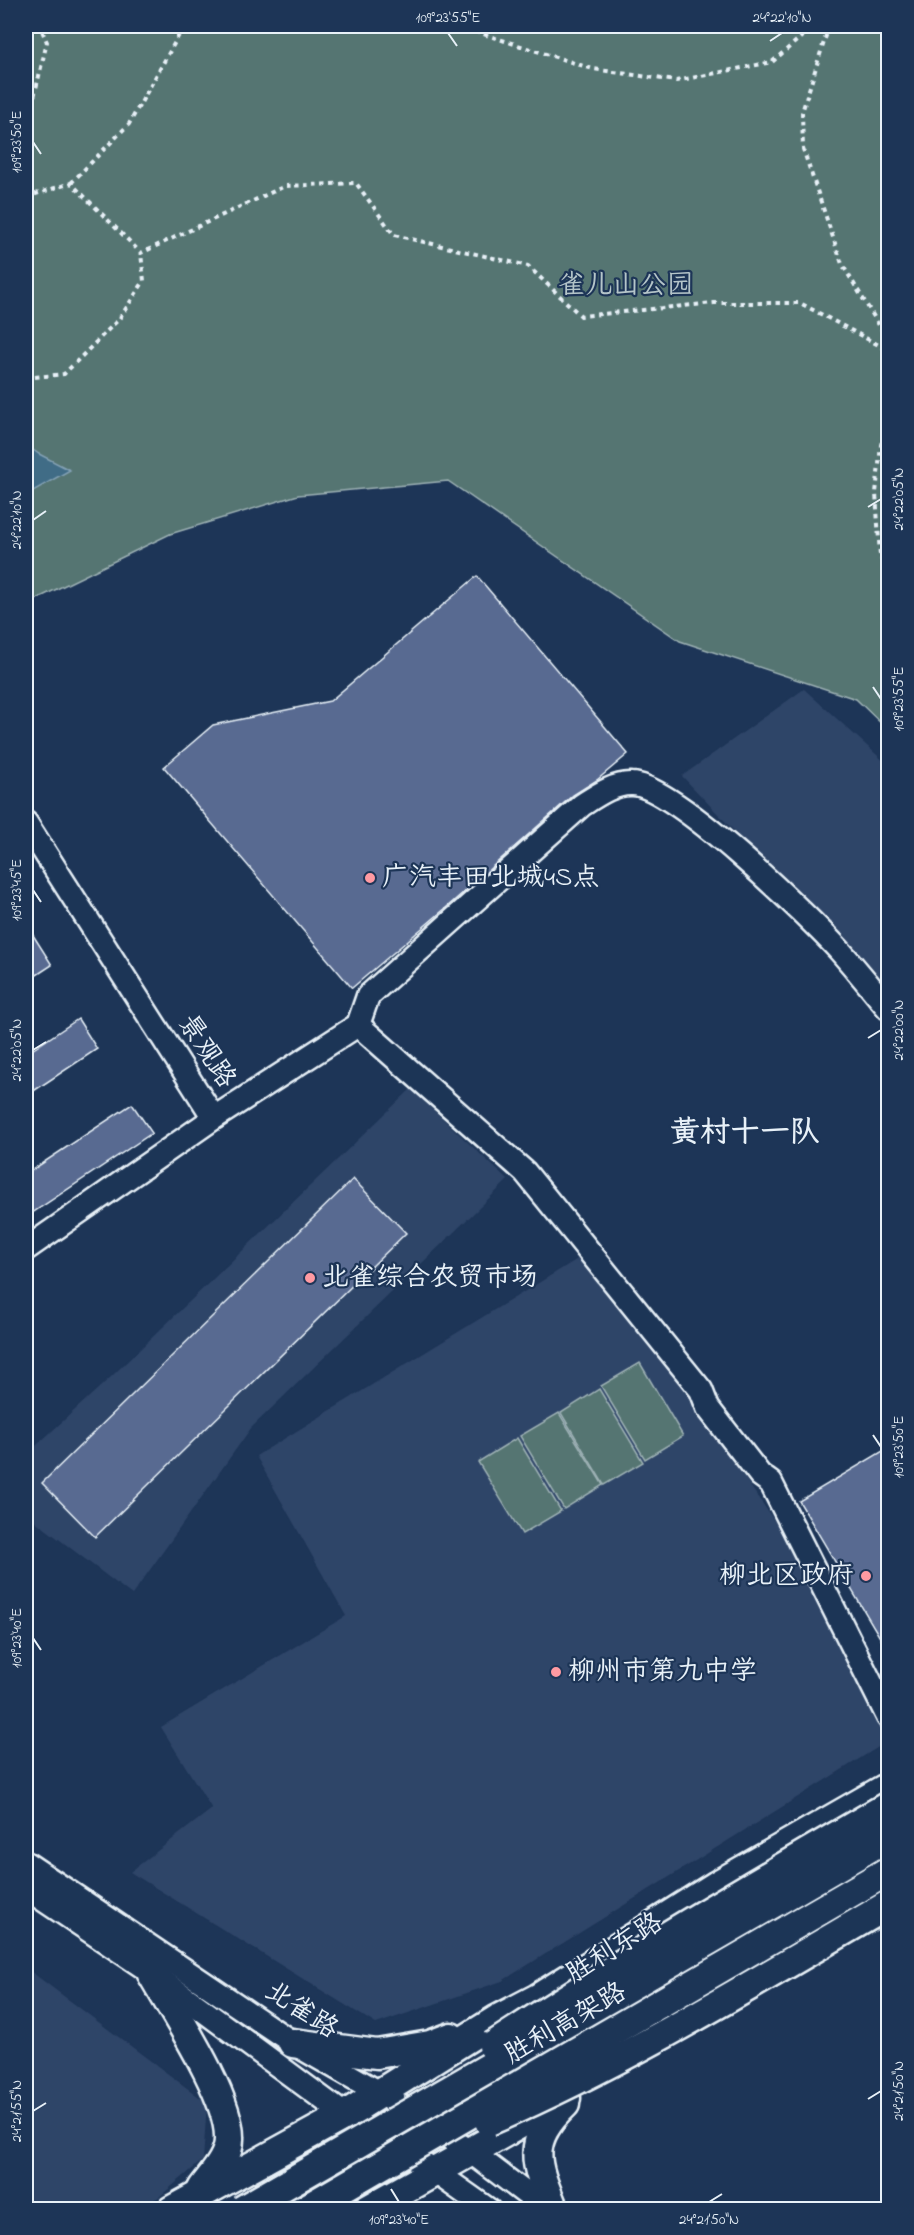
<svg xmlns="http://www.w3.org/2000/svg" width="914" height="2235" font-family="'Indie Flower','LXGW WenKai TC',sans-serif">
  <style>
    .built { fill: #2f4568 }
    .green { fill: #557472; stroke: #9eb2b5; stroke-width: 1.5 }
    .water { fill: #406c86; stroke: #83a1b4; stroke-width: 1.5 }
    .building { fill: #586a91; stroke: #e8f1f8; stroke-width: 1.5 }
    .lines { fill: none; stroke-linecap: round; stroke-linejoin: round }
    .minor-casing { stroke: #e8f1f8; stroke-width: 27 }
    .major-casing { stroke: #e8f1f8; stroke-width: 33 }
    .path { stroke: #e8f1f8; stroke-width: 4; stroke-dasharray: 4.5 4.5; stroke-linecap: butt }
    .minor { stroke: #1d3557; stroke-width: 22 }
    .major { stroke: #1d3557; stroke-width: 28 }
    .major-bridge-casing { stroke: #e8f1f8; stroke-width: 33; stroke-linecap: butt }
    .major-bridge { stroke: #1d3557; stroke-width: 28 }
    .ticks { fill: none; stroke: #e8f1f8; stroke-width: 2 }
    .poi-dot { fill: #ff9aa2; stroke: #1d3557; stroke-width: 2 }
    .labels { text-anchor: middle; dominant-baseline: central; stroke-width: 4.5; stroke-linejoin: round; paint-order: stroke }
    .park-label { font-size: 27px; fill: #b5c5c9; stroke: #1d3557 }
    .poi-label { font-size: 27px; fill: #e8f1f8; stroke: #1d3557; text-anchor: start }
    .street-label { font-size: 27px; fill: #e8f1f8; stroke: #1d3557 }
    .quarter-label { font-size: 30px; font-weight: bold; fill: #e8f1f8; stroke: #1d3557 }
    .neatline { fill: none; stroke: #e8f1f8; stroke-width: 2 }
    .ticks-label { font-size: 15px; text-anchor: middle; fill: #e8f1f8 }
  </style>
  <rect width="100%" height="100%" fill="#1d3557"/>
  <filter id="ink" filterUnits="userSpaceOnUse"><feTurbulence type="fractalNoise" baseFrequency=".0167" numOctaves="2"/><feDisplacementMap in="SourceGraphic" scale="12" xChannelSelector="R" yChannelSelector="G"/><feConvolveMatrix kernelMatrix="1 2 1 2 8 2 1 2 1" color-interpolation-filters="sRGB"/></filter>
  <g filter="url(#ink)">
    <g class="built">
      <polygon points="804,689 888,765 888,999 868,972 682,776"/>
      <polygon points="411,1089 508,1180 251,1428 132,1595 26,1514 26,1455 112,1376"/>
      <polygon points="589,1252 813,1577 888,1733 888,1741 502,1981 376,2024 130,1872 212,1809 161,1727 346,1616 256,1456"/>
      <polygon points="26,1968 207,2103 203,2160 159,2197 137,2209 26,2209"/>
    </g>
    <g class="green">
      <polygon points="26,26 888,26 888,730 856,699 680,641 448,481 298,495 170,534 26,604"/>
      <polygon points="640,1363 683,1436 645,1459 601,1386"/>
      <polygon points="599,1389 643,1462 604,1485 561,1413"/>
      <polygon points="559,1413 603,1485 564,1509 520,1436"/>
      <polygon points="517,1438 561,1511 522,1534 478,1462"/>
    </g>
    <polygon class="water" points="26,445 39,454 70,470 26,495"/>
    <g class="building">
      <polygon points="477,576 628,754 597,780 573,795 447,907 352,988 164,767 213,725 330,701"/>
      <polygon points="26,924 52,965 26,982"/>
      <polygon points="78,1019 97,1049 26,1096 26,1054"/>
      <polygon points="132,1104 152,1133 26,1217 26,1174"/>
      <polygon points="353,1179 406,1233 95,1537 42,1483"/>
      <polygon points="888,1448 888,1651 799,1501"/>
    </g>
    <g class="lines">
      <defs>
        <g id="minor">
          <polyline points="26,823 214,1118 26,1249"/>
          <polyline points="358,1025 525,1172 701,1390 708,1408 760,1475 771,1483 888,1717"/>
          <path d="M214,1118l144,-93 10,-29 214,-191c14,-9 32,-22 50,-21 41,0 178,134 209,168 16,18 32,38 47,56"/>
          <polyline points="26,1863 293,2043 380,2093 471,2152 533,2199 544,2210"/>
          <polyline points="26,1888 151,1972 345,2115 434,2171 489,2210"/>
        </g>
        <g id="major">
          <path d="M151,1972c22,39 78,123 78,165 1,20 -16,37 -27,52"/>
          <polyline points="293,2043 377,2054 430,2045 451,2037"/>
          <polyline points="172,2210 345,2115 498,2019 538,1998 717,1885 888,1787"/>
          <polyline points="367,2210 566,2098"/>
          <path d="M554,2210c-19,-46 -29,-68 11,-106"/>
        </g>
      </defs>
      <use href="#minor" class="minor-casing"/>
      <use href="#major" class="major-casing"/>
      <g class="path">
        <polyline points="458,26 593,69 676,81 772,62 814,26"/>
        <polyline points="829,26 802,112 803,149 842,264 888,340"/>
        <polyline points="26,131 47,42 40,26"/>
        <polyline points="71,183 129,124 184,26"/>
        <polyline points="26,197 71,183 141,253 285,186 356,183 394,235 528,266 581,316 714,303 800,303 888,350"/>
        <polyline points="26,378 64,374 119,319 144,281 141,253"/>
        <polyline points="888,416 881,445 876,493 880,556 888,573"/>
      </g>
      <use href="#minor" class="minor"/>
      <use href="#major" class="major"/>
      <defs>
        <g id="major-bridge">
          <path d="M493,2046c129,-85 262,-163 395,-240"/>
          <path d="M489,2121c139,-60 268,-140 399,-216"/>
          <polyline points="242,2210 888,1837"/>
          <polyline points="304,2210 888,1871"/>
        </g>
      </defs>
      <use href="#major-bridge" class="major-bridge-casing"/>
      <use href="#major-bridge" class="major-bridge"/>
    </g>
  </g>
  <path class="ticks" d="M448,33l9,13M770,41l12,-8M33,142l8,12M868,507l13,-8M33,520l13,-9M873,687l8,12M33,890l8,12M868,1038l13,-8M33,1050l13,-8M873,1435l8,12M33,1638l8,12M868,2099l13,-8M33,2111l13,-8M391,2189l8,13M709,2202l13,-8"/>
  <g class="poi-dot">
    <circle cx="370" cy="878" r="6"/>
    <circle cx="310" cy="1278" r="6"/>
    <circle cx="866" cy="1576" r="6"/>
    <circle cx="556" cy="1672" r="6"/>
  </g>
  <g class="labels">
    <g class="park-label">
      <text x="626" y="286">雀儿山公园</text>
    </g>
    <g class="poi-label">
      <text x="382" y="878">广汽丰田北城4S点</text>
      <text x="322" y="1278">北雀综合农贸市场</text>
      <text x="854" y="1576" text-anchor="end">柳北区政府</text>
      <text x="568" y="1672">柳州市第九中学</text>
    </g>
    <g class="street-label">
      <text transform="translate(206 1052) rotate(57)">景观路</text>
      <text transform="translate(615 1949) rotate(-32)">胜利东路</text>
      <text transform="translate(301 2011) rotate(33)">北雀路</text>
      <text transform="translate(566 2024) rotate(-30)">胜利高架路</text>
    </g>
    <g class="quarter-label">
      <text x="745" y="1134">黄村十一队</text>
    </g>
  </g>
  <rect width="914" height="2235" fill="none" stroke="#1d3557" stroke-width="66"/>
  <rect x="33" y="33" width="848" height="2169" class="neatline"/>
  <g class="ticks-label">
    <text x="448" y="22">109°23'55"E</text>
    <text x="782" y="22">24°22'10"N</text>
    <text transform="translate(16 142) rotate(-90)" y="5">109°23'50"E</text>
    <text transform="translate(898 499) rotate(-90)" y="5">24°22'05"N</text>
    <text transform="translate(16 520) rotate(-90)" y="5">24°22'10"N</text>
    <text transform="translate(898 699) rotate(-90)" y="5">109°23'55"E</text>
    <text transform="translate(16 890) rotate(-90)" y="5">109°23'45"E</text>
    <text transform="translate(898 1030) rotate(-90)" y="5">24°22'00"N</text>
    <text transform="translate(16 1050) rotate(-90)" y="5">24°22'05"N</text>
    <text transform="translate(898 1447) rotate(-90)" y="5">109°23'50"E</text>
    <text transform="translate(16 1638) rotate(-90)" y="5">109°23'40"E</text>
    <text transform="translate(898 2091) rotate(-90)" y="5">24°21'50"N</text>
    <text transform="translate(16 2111) rotate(-90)" y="5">24°21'55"N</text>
    <text x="399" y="2224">109°23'40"E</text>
    <text x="709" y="2224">24°21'50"N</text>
  </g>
</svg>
